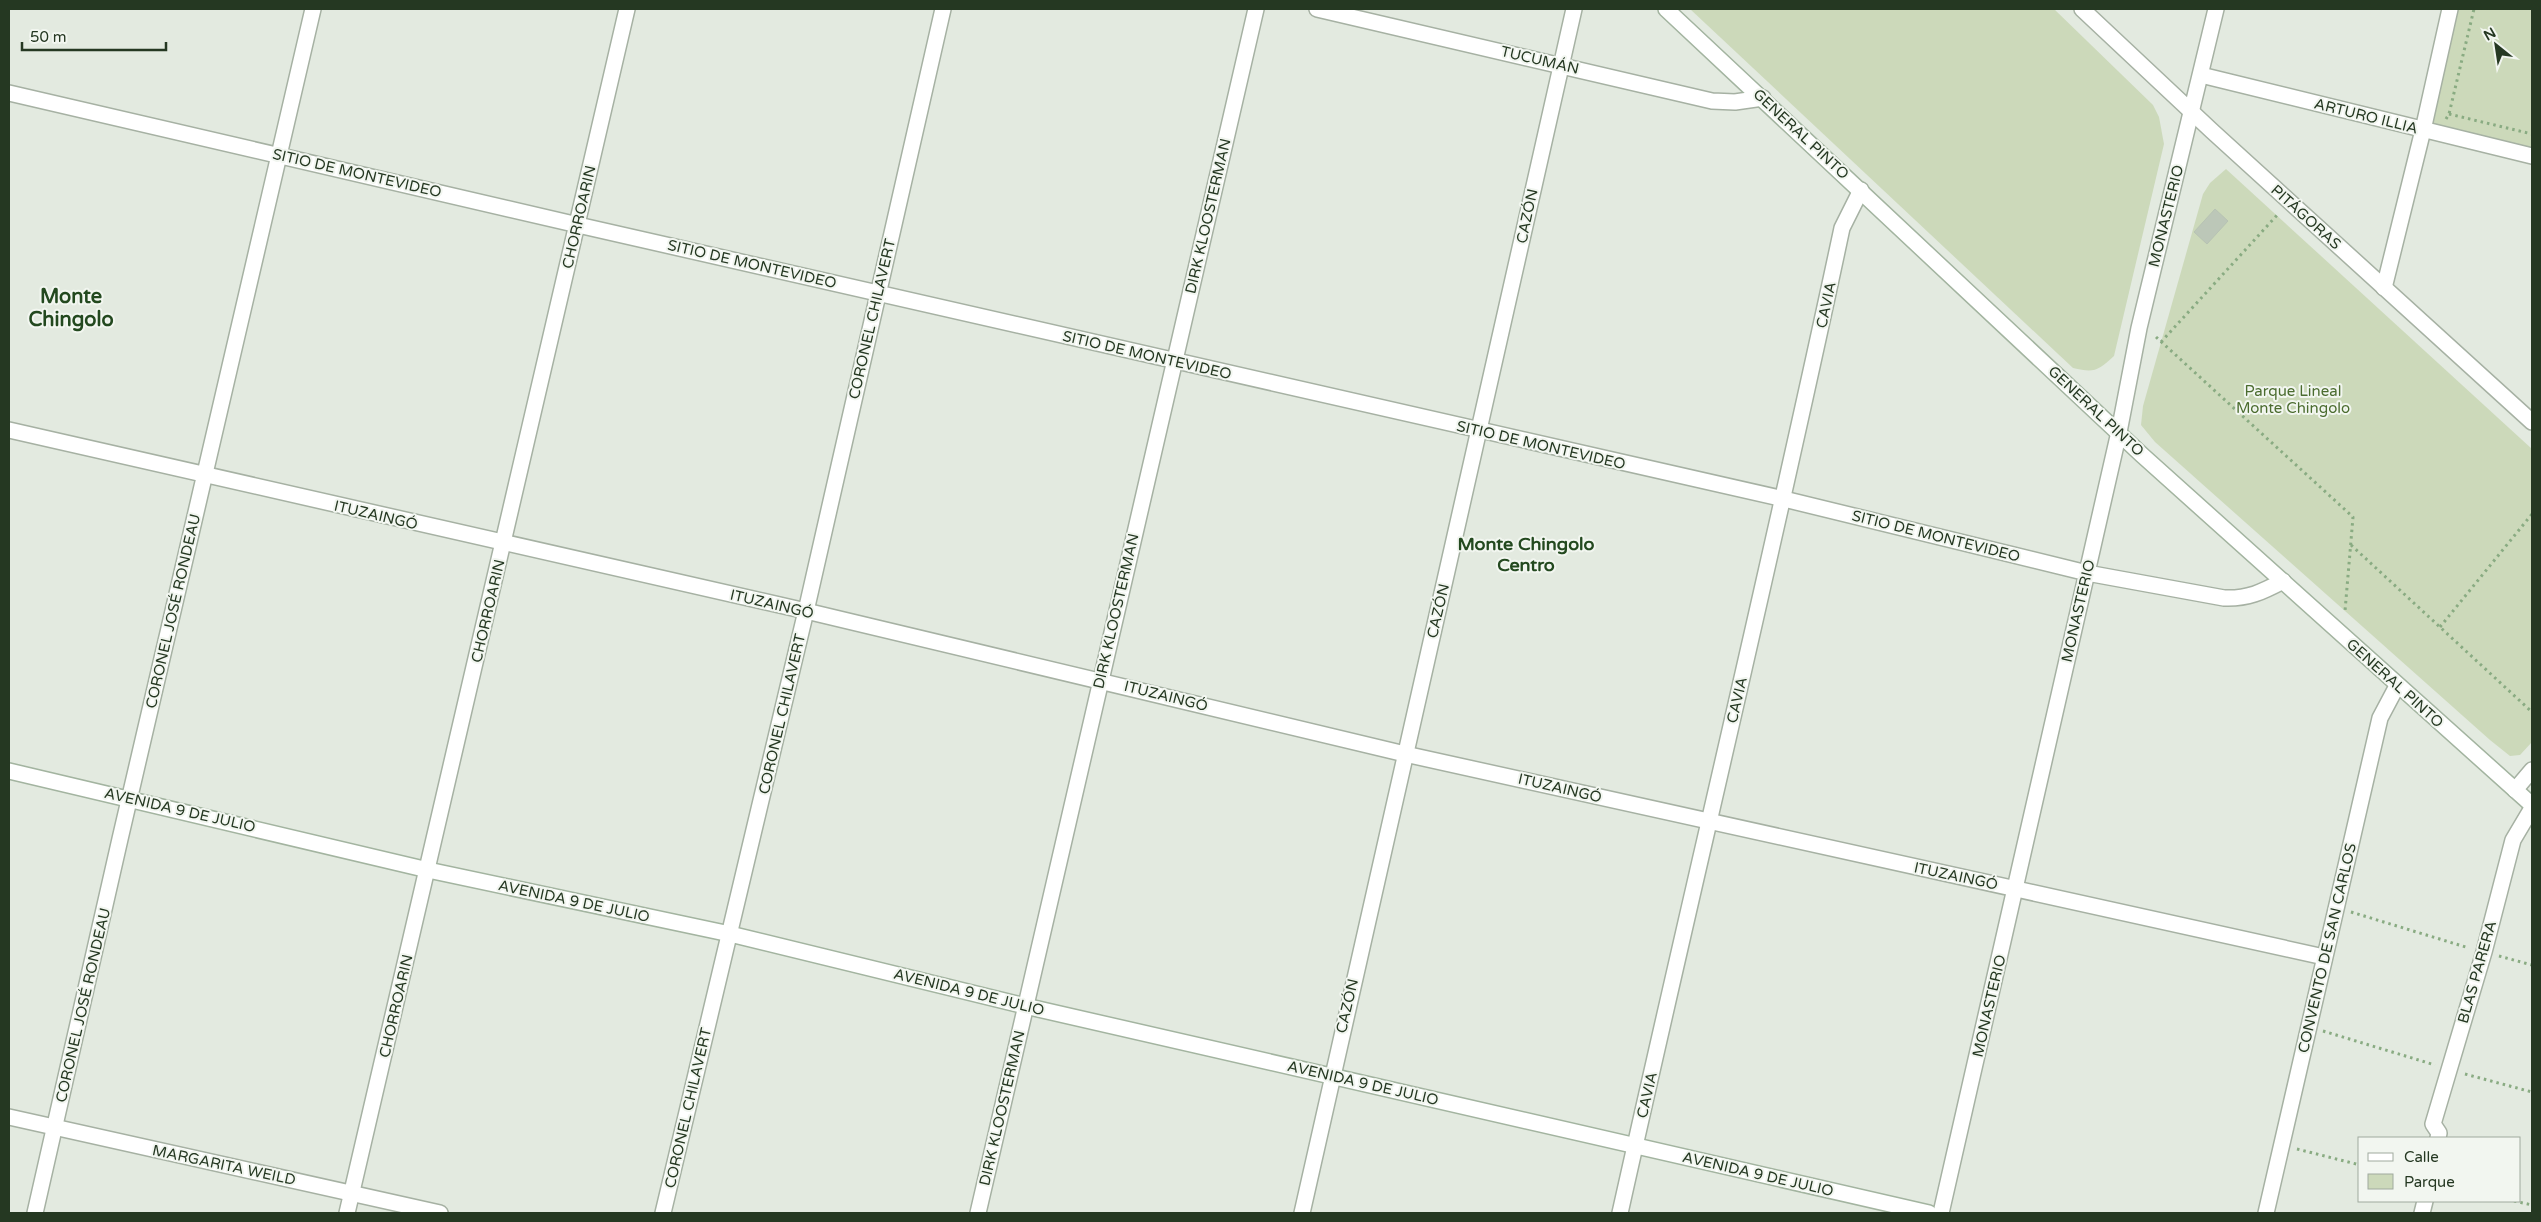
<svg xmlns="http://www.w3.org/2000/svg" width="2541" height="1222" font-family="'Varela Round',sans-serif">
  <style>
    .green { fill: #ccd9ba }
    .building { fill: #bcc7b8; stroke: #b7c3b3 }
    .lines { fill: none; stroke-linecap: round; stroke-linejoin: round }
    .street-casing { stroke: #a6b1a3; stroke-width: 18 }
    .secondary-casing { stroke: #a3b4a0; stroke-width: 18 }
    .path { stroke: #89ab82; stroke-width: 3; stroke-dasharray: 2.5 4; stroke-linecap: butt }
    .street { stroke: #fff; stroke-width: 15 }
    .secondary { stroke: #fff; stroke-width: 15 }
    .labels { text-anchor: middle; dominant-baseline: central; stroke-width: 4; stroke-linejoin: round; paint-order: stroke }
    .street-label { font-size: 15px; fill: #253822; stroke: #f2f6f0 }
    .park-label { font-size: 15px; fill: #4b6c2f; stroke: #f2f6f0 }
    .quarter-label { font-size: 18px; font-weight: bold; fill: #23491f; stroke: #f2f6f0 }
    .district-label { font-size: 20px; font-weight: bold; fill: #23491f; stroke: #f2f6f0 }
  </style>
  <rect width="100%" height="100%" fill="#e3eae0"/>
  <g class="green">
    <path d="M1690,9h364l99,96 6,12 5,27 -50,212c-16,15 -20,17 -41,12z"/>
    <polygon points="2450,9 2532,9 2532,156 2423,130"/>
    <polygon points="2226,169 2532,449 2532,742 2520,755 2510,756 2490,740 2155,442 2141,425 2143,406 2203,194 2210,183"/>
  </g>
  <polygon class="building" points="2215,209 2228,221 2207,244 2194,232"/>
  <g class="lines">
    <defs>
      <g id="street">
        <polyline points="1317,9 1712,101 1735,102 1763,98"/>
        <polyline points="2082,9 2212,131 2532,422"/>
        <polyline points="2201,75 2532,156"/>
        <path d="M9,93l569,132 1206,274 303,74 137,25c24,1 38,-6 59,-17"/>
        <polyline points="2384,288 2423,130 2450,9"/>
        <polyline points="9,430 806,611 1405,754 2324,957"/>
        <polyline points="2515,790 2532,770"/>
        <polyline points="9,1117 440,1213"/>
        <polyline points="2438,1138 2439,1133 2433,1124 2484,952 2513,840 2532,808"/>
        <polyline points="35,1213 120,839 313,9"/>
        <polyline points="347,1213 627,9"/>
        <polyline points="663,1213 806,611 943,9"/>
        <polyline points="978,1213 1256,9"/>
        <polyline points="1302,1213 1574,9"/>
        <path d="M1620,1213c73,-328 152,-655 222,-985l19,-38"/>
        <polyline points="1941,1213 2119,432 2139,328 2216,9"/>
        <polyline points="2266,1213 2380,718 2397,686"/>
        <polyline points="2422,1213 2425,1201"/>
      </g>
      <g id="secondary">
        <polyline points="1666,9 2142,455 2532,805"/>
        <polyline points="9,771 428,870 730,934 1025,1006 1929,1213"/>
      </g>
    </defs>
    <use href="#street" class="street-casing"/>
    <use href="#secondary" class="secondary-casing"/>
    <g class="path">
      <polyline points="2449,114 2532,134"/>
      <polyline points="2446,119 2449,114 2474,9"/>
      <polyline points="2156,337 2353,517 2345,611"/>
      <polyline points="2161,342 2279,213"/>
      <polyline points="2351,545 2532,712"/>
      <polyline points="2440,627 2532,514"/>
      <polyline points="2351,912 2469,948"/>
      <polyline points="2499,956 2532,965"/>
      <polyline points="2323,1031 2435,1065"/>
      <polyline points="2465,1074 2532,1092"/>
      <polyline points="2297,1149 2360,1165"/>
      <polyline points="2514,1201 2532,1205"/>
    </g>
    <use href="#street" class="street"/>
    <use href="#secondary" class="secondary"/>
  </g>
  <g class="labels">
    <g class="street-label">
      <text transform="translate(1540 60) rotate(13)">TUCUMÁN</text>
      <text transform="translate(2366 116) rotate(14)">ARTURO ILLIA</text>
      <text transform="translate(1801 134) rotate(43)">GENERAL PINTO</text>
      <text transform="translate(357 173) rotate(13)">SITIO DE MONTEVIDEO</text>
      <text transform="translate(1208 216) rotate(-77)">DIRK KLOOSTERMAN</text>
      <text transform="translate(1527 216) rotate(-78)">CAZÓN</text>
      <text transform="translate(2166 216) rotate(-76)">MONASTERIO</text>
      <text transform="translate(579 217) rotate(-77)">CHORROARIN</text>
      <text transform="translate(2306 217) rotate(42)">PITÁGORAS</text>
      <text transform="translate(752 264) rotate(13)">SITIO DE MONTEVIDEO</text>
      <text transform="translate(1826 305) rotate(-78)">CAVIA</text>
      <text transform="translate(872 319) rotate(-77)">CORONEL CHILAVERT</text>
      <text transform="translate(1147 355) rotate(13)">SITIO DE MONTEVIDEO</text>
      <text transform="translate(2096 411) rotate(43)">GENERAL PINTO</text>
      <text transform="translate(1541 445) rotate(13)">SITIO DE MONTEVIDEO</text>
      <text transform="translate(376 515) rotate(13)">ITUZAINGÓ</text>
      <text transform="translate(1936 536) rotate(14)">SITIO DE MONTEVIDEO</text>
      <text transform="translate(772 604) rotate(13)">ITUZAINGÓ</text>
      <text transform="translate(173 611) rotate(-77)">CORONEL JOSÉ RONDEAU</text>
      <text transform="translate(488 611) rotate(-77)">CHORROARIN</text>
      <text transform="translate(1116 611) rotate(-77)">DIRK KLOOSTERMAN</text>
      <text transform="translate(1438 611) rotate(-77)">CAZÓN</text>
      <text transform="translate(2078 611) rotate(-77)">MONASTERIO</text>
      <text transform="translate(2395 683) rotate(42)">GENERAL PINTO</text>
      <text transform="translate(1166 696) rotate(14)">ITUZAINGÓ</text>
      <text transform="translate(1737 700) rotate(-77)">CAVIA</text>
      <text transform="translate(782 714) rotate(-77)">CORONEL CHILAVERT</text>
      <text transform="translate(1560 788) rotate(13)">ITUZAINGÓ</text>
      <text transform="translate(180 810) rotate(13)">AVENIDA 9 DE JULIO</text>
      <text transform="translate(1956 876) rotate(12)">ITUZAINGÓ</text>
      <text transform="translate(574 901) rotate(12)">AVENIDA 9 DE JULIO</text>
      <text transform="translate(2327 948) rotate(-77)">CONVENTO DE SAN CARLOS</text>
      <text transform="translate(2477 972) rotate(-74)">BLAS PARERA</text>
      <text transform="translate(969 992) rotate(14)">AVENIDA 9 DE JULIO</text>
      <text transform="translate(83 1005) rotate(-77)">CORONEL JOSÉ RONDEAU</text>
      <text transform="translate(396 1006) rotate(-77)">CHORROARIN</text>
      <text transform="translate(1347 1006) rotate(-77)">CAZÓN</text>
      <text transform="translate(1989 1006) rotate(-77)">MONASTERIO</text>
      <text transform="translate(1363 1083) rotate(13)">AVENIDA 9 DE JULIO</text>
      <text transform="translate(1647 1095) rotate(-77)">CAVIA</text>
      <text transform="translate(688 1108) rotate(-77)">CORONEL CHILAVERT</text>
      <text transform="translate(1002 1108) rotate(-77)">DIRK KLOOSTERMAN</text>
      <text transform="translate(224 1165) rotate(12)">MARGARITA WEILD</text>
      <text transform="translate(1758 1174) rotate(13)">AVENIDA 9 DE JULIO</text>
    </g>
    <g class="park-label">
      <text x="2293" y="391">Parque Lineal<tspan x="2293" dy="17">Monte Chingolo</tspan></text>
    </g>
    <g class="quarter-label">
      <text x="1526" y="544">Monte Chingolo<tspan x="1526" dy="21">Centro</tspan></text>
    </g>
    <g class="district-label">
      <text x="71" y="297">Monte<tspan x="71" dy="23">Chingolo</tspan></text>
    </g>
  </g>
  <rect width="2541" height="1222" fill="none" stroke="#253822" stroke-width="20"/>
  <rect x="2358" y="1137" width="162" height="65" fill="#f2f6f0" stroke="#a0aa9e"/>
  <rect x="2368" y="1153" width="25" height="8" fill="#ffffff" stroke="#a0aa9e"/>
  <text x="2404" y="1162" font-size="15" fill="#253822">Calle</text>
  <rect x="2368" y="1174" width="25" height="15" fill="#ccd9ba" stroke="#a0aa9e"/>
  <text x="2404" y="1187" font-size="15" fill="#253822">Parque</text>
  <g transform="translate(2496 45) rotate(330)" stroke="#f2f6f0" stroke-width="4" paint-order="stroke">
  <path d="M0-4L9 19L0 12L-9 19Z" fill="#253822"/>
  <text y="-8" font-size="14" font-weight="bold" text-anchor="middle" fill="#253822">N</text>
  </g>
  <path d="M22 42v8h144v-8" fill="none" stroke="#253822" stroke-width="2.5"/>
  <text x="30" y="42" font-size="15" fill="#253822" stroke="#f2f6f0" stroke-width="4" paint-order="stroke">50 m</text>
</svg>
